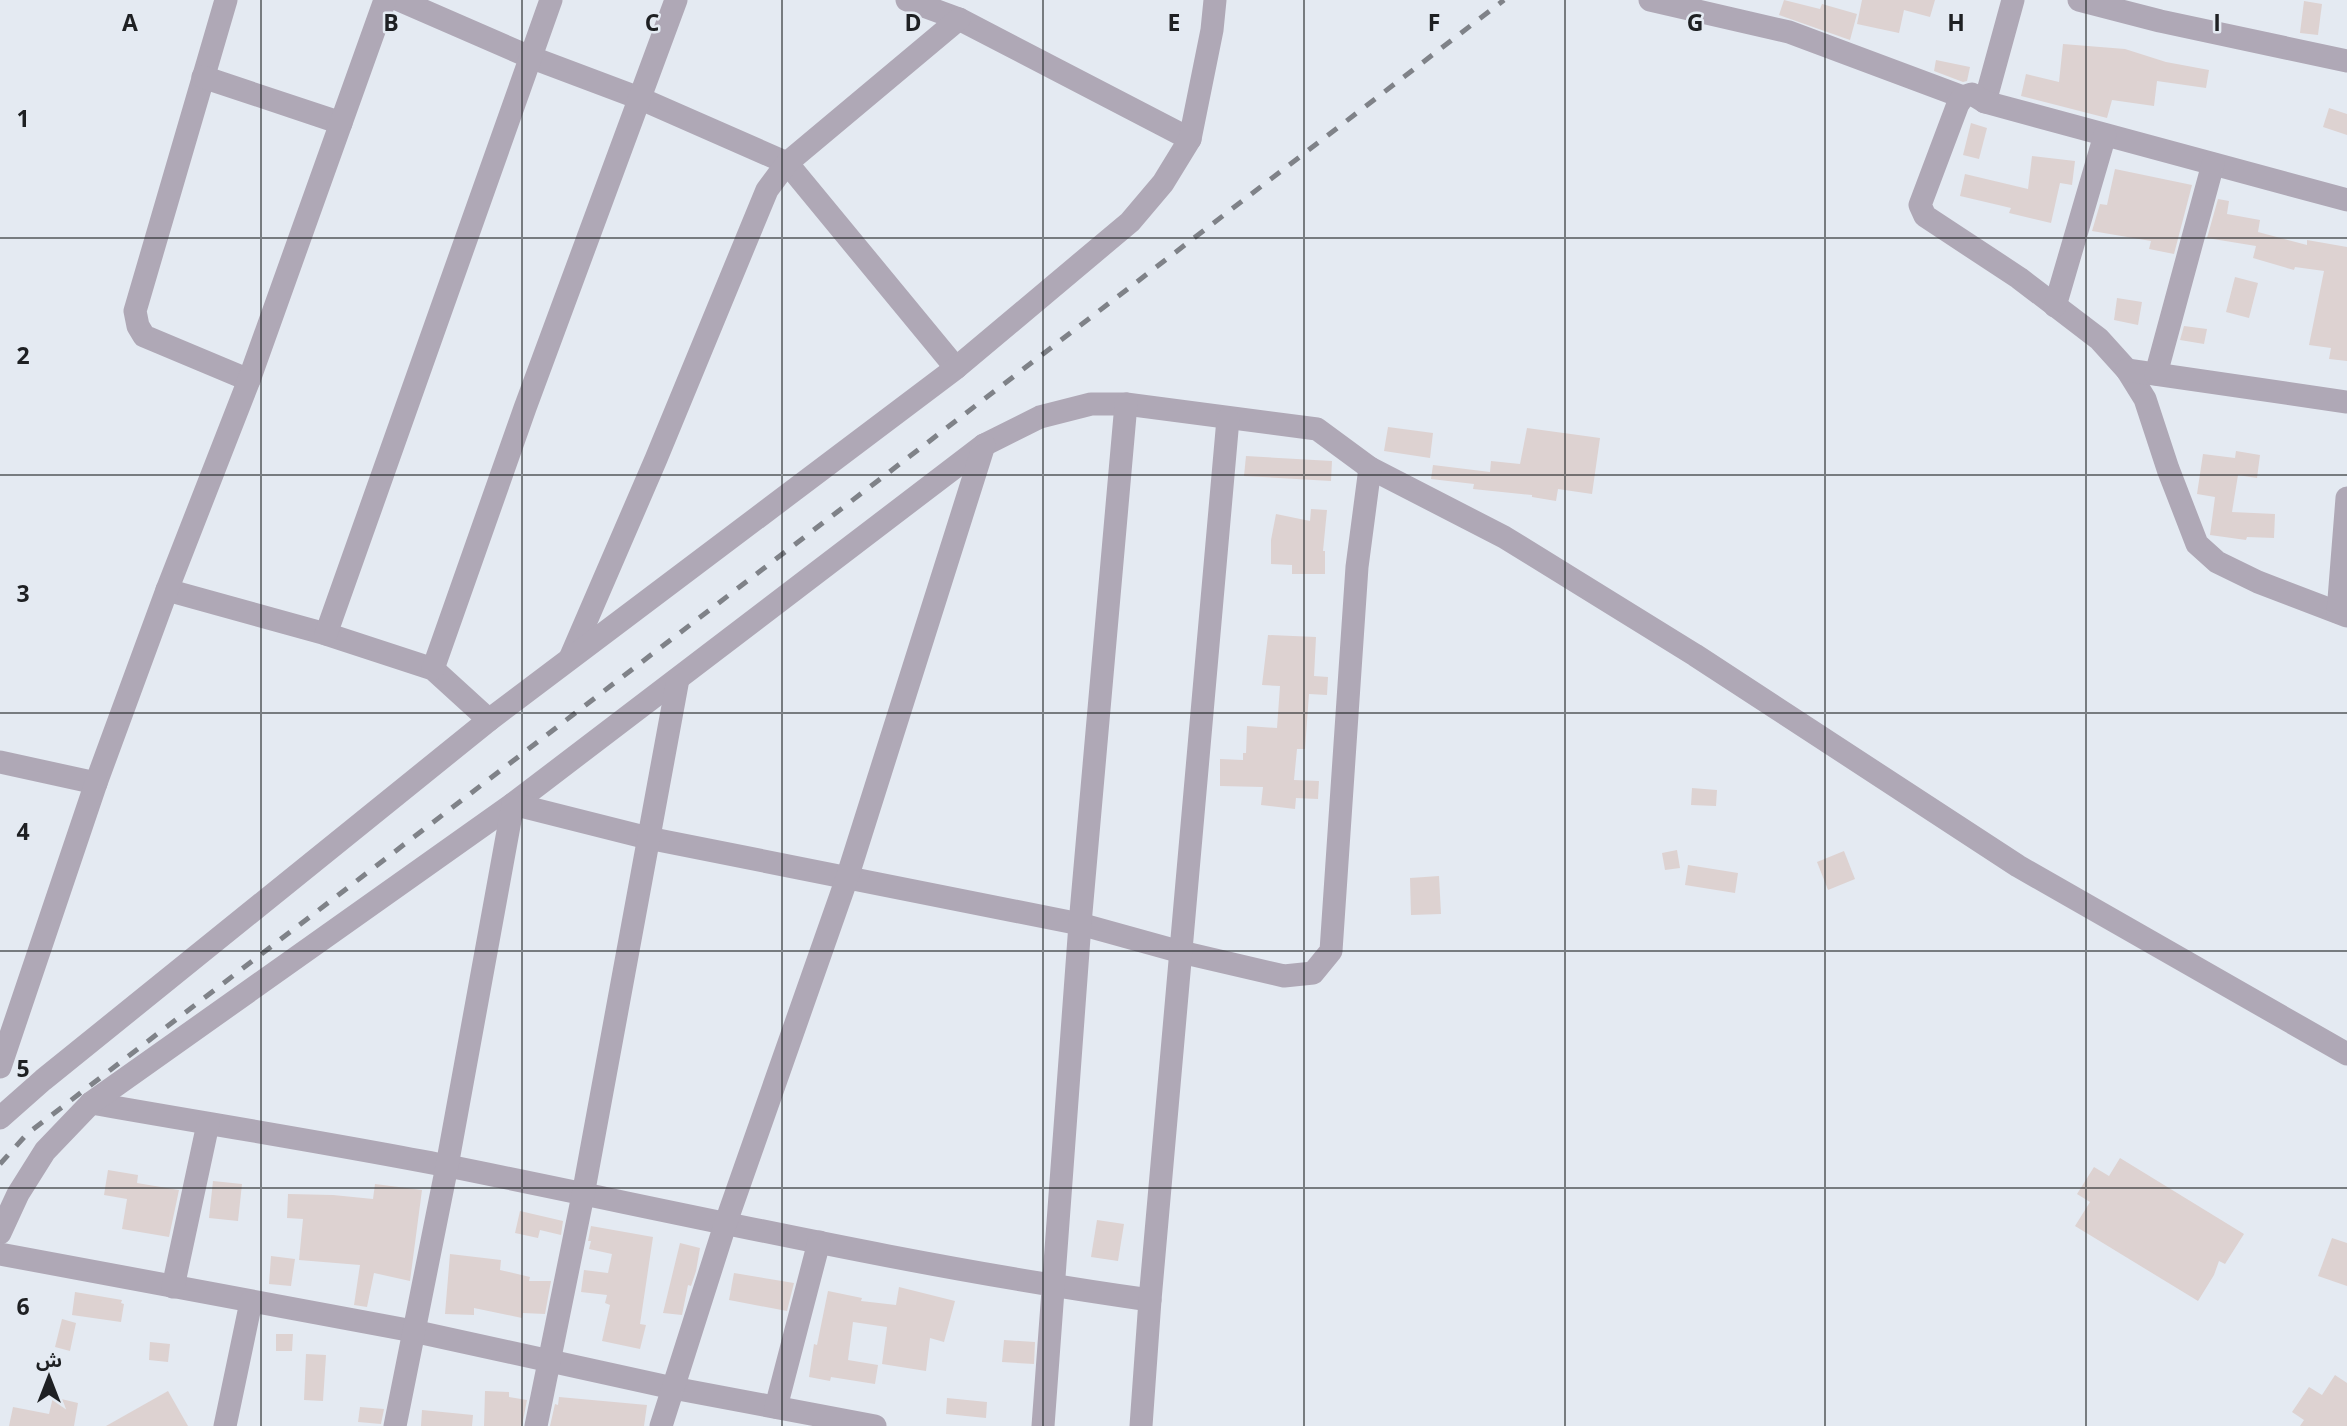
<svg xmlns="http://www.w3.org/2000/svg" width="2347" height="1426" font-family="'Open Sans','Noto Sans Arabic',sans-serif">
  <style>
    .building { fill: #ddd2d1 }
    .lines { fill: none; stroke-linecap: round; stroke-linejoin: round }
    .street { stroke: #afa8b6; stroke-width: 23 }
    .rail { stroke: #7f8288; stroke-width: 5; stroke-dasharray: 12 12; stroke-linecap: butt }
    .grid { fill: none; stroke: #1e2023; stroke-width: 2; stroke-opacity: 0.55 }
    .grid-label { font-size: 23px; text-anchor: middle; font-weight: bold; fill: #1e2023; stroke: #e4eaf2; stroke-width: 5; stroke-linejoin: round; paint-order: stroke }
  </style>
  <rect width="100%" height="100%" fill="#e4eaf2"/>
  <g class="building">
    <polygon points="1784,0 1820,9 1822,4 1857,14 1850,40 1779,15"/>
    <polygon points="1862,0 1935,0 1930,17 1904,10 1899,33 1857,24"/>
    <polygon points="2304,1 2322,4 2318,35 2300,33"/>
    <polygon points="2063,44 2125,49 2166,62 2209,70 2206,88 2157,81 2154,106 2112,100 2107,118 2021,96 2026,74 2059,82"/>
    <polygon points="1936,60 1970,67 1967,81 1963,82 1934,71"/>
    <polygon points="2329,108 2347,114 2347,135 2323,127"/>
    <polygon points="1971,123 1987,128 1979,159 1963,155"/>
    <polygon points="2032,156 2075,161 2072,185 2060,183 2051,223 2009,213 2011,208 1960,196 1965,174 2028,189"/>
    <polygon points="2115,169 2192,185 2174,254 2149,249 2151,241 2092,231 2100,204 2107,205"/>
    <polygon points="2218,199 2229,201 2227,214 2260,220 2258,232 2307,245 2307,240 2347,247 2347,361 2329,359 2331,348 2309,345 2324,271 2295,267 2294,270 2253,258 2256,246 2207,238"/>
    <polygon points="2235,277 2258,283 2249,318 2226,312"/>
    <polygon points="2117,298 2142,302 2138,325 2114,320"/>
    <polygon points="2184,326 2207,329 2204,344 2180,340"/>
    <polygon points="1388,427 1433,433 1430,458 1384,451"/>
    <polygon points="1527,428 1600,438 1592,494 1558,489 1556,501 1532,497 1532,495 1473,489 1474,484 1431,479 1433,465 1490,472 1491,461 1520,464"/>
    <polygon points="2236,451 2260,455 2257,478 2238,475 2232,512 2275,514 2274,538 2247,537 2246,540 2210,535 2215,497 2197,494 2203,454 2235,458"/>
    <polygon points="1246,456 1332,461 1331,481 1244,476"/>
    <polygon points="1311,509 1327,510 1323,551 1325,551 1325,574 1292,574 1292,565 1271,564 1271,540 1276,514 1310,521"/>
    <polygon points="1268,635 1316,637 1314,676 1328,677 1327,695 1309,694 1305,749 1297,749 1294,780 1319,781 1318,799 1296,798 1295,809 1261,805 1263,787 1220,786 1220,759 1243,760 1243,753 1246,753 1247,726 1277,728 1280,686 1262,685"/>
    <polygon points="1692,788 1717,790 1716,806 1691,805"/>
    <polygon points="1677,850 1680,868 1665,870 1662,853"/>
    <polygon points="1844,851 1855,879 1828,890 1817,862"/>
    <polygon points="1688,865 1738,873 1735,893 1685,885"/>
    <polygon points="1439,876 1441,914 1411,915 1410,878"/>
    <polygon points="2120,1158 2244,1234 2225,1264 2219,1261 2214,1275 2198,1301 2075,1226 2090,1202 2077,1194 2094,1167 2109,1176"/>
    <polygon points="108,1170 138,1175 137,1183 179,1190 169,1237 122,1229 127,1199 104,1195"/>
    <polygon points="213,1181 242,1184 238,1221 209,1218"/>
    <polygon points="375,1184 422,1190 410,1281 374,1273 367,1307 354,1305 360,1265 299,1260 303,1219 287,1218 288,1194 333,1195 373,1199"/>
    <polygon points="520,1211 563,1221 561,1235 540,1230 538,1238 515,1233"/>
    <polygon points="1097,1220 1124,1224 1118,1261 1091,1257"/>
    <polygon points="591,1226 653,1237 640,1324 646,1325 640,1349 602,1341 610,1305 605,1303 607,1295 581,1292 584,1270 608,1273 612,1254 589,1249 591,1241 588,1241"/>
    <polygon points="2332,1238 2347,1243 2347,1286 2318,1276"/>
    <polygon points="680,1243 700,1248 696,1271 691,1286 688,1285 682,1315 663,1313"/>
    <polygon points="450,1254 501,1260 500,1270 530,1277 529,1281 551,1281 545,1314 523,1313 522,1318 474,1308 474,1315 445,1314"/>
    <polygon points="271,1256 295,1259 291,1286 269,1284"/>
    <polygon points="734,1273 794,1283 787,1311 729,1300"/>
    <polygon points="899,1287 955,1301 944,1342 930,1338 926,1371 882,1364 887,1327 853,1322 848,1360 878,1365 875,1384 831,1377 830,1381 809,1377 814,1344 817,1345 828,1291 862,1298 861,1301 896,1305"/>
    <polygon points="75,1292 122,1300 121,1303 124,1304 121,1322 72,1315"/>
    <polygon points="62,1319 76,1323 70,1351 55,1347"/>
    <polygon points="276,1334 293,1334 292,1351 276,1351"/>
    <polygon points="1004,1340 1035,1342 1034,1364 1002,1362"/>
    <polygon points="150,1342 170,1344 168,1362 149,1360"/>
    <polygon points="306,1354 326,1355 323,1401 304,1400"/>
    <polygon points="2335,1375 2347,1383 2347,1426 2300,1426 2304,1420 2292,1412 2309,1387 2322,1395"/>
    <polygon points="168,1391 188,1426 106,1426"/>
    <polygon points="485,1391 509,1392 509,1397 527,1400 522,1426 484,1426"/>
    <polygon points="53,1397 78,1403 74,1426 9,1426 13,1407 49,1414"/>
    <polygon points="559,1397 647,1405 644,1426 550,1426 555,1404 558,1405"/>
    <polygon points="947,1398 987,1402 986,1418 946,1414"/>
    <polygon points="360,1407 384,1409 381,1424 358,1422"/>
    <polygon points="422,1410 473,1415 472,1426 421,1426"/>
  </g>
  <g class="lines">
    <g class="street">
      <polyline points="226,0 135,311 138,326 144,336 249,380"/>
      <polyline points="399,0 530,57 639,98 787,163 956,368"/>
      <polyline points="907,0 959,19 1190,139"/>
      <polyline points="1650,0 1789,32 1963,97"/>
      <polyline points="2079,0 2160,21 2347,61"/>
      <polyline points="203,77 341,123"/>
      <polyline points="1985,102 2013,0"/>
      <polyline points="2347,200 1985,102 1972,94 1963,97 1958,104 1920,205 1925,216 2019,278 2099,339 2127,370 2145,399 2168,469 2197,544 2217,562 2258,582 2347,616"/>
      <polyline points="2055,306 2105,135"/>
      <polyline points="2127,370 2347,402"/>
      <polyline points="2156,374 2213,164"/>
      <polyline points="167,590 326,634 433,669 489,720"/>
      <polyline points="2338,612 2347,498"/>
      <polyline points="326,634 551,0"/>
      <polyline points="571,656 656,459 767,190 787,163 959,19"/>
      <polyline points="433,669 525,408 676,0"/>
      <polyline points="0,762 96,783"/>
      <polyline points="0,1067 96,783 167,590 249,380 385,0"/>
      <path d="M91,1103c119,21 239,40 357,63 234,47 466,101 702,134"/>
      <polyline points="0,1118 43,1080 489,720 956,368 1130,222 1163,183 1190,139 1212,30 1215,0"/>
      <polyline points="0,1233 18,1194 45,1151 91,1103 513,804 984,445 1040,417 1091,404 1126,404 1317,429 1370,468 1504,537 1695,655 2018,866 2347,1054"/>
      <polyline points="0,1254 413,1331 673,1388 875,1426"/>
      <polyline points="173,1287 208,1124"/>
      <polyline points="776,1407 819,1242"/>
      <polyline points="225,1426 251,1302"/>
      <polyline points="395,1426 447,1166 513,804 648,838 1080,924 1181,952 1284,976 1313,973 1331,951 1357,567 1370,468"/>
      <polyline points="536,1426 583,1195 678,679"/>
      <polyline points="661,1426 725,1225 847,878 984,445"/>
      <polyline points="1043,1426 1080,924 1126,404"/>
      <polyline points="1141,1426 1150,1300 1228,419"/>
    </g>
    <polyline class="rail" points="0,1164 27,1134 1504,0"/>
  </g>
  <path class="grid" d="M261,0v1426M522,0v1426M782,0v1426M1043,0v1426M1304,0v1426M1565,0v1426M1825,0v1426M2086,0v1426M0,238h2347M0,475h2347M0,713h2347M0,951h2347M0,1188h2347"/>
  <g class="grid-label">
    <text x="130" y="31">A</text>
    <text x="391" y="31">B</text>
    <text x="652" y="31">C</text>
    <text x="913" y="31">D</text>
    <text x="1174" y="31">E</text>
    <text x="1434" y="31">F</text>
    <text x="1695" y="31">G</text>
    <text x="1956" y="31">H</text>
    <text x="2217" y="31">I</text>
    <text x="23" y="127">1</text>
    <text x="23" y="364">2</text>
    <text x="23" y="602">3</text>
    <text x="23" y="840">4</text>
    <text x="23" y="1077">5</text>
    <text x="23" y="1315">6</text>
  </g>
  <g transform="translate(49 1377)" stroke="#e4eaf2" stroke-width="5" paint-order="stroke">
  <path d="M0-5L12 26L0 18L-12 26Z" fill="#1e2023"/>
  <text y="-10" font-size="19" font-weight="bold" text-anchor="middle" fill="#1e2023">ش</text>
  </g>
</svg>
